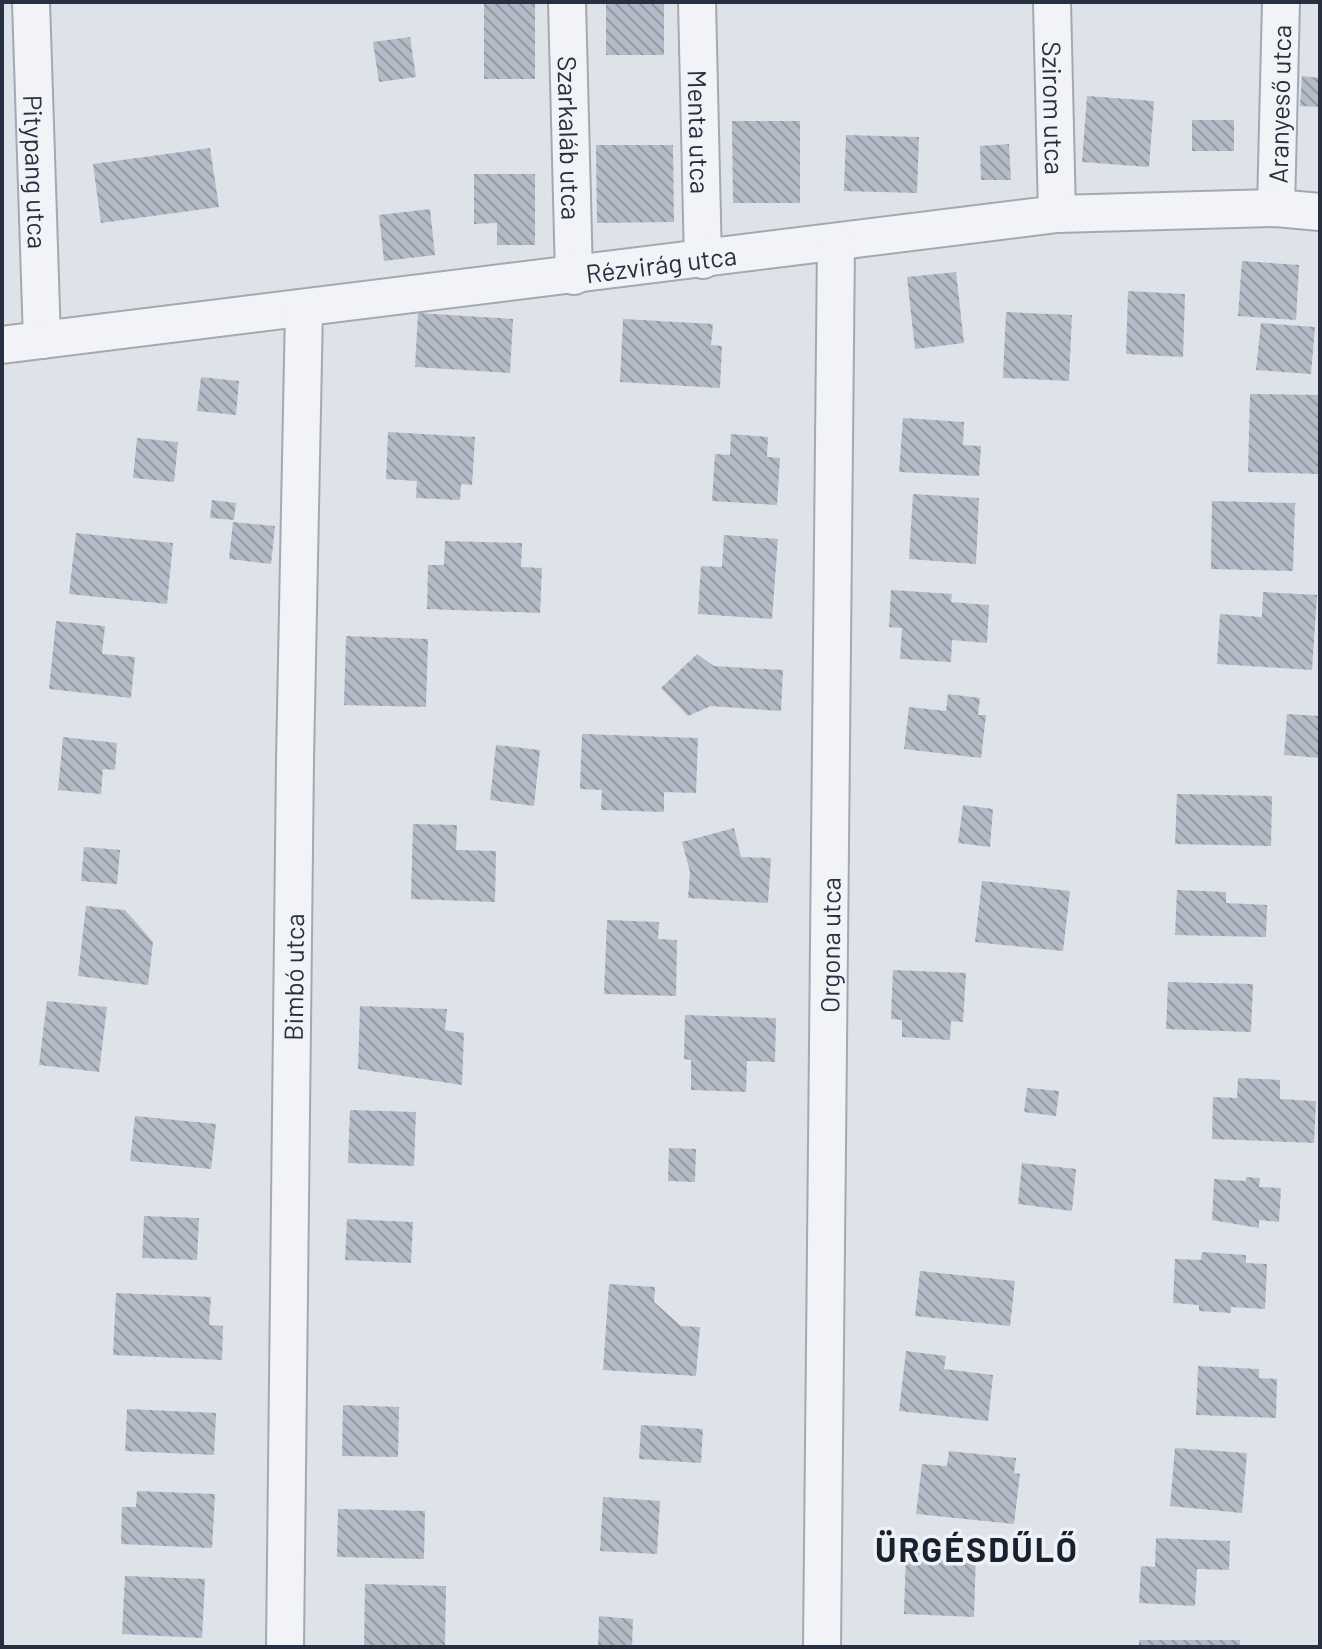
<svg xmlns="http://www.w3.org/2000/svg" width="1322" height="1649" font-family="Barlow,sans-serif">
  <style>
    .building { fill: url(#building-back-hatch) }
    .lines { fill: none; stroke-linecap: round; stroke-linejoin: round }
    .street-casing { stroke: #a3a9b3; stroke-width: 40 }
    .street { stroke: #f1f3f7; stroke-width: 36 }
    .labels { text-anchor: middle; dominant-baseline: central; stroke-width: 7; stroke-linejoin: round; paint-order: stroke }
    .street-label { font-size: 26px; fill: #263040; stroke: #eef1f6 }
    .district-label { font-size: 34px; font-weight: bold; letter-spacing: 2px; fill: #192131; stroke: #eef1f6 }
  </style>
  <defs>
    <pattern id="building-back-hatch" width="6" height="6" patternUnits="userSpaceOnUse" patternTransform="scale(2)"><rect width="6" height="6" fill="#b5bbc6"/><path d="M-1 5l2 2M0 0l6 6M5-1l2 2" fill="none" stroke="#9398a2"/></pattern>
  </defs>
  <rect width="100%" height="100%" fill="#dee2e9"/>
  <g class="building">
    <rect x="484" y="2" width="51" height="77"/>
    <rect x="606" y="2" width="58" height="53"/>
    <polygon points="410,37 416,77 379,82 373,42"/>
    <polygon points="1302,76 1320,78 1320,107 1300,106"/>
    <polygon points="1087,96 1154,101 1149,167 1082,162"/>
    <rect x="1192" y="120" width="42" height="31"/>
    <polygon points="732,121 800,121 800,203 733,203"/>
    <polygon points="846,135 919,137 917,193 844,191"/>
    <polygon points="1009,144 1011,180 981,180 980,146"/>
    <polygon points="596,145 673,145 674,222 597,223"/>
    <polygon points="210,148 219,207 101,223 93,164"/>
    <polygon points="474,174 535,174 535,245 497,245 497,223 474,224"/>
    <polygon points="430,209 435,255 384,261 379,215"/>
    <polygon points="1242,261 1299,265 1296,320 1238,316"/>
    <polygon points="956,272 964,343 915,349 907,277"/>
    <polygon points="1128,291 1185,294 1183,357 1126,354"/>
    <polygon points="1006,312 1072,315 1069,381 1003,378"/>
    <polygon points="418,313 513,319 510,373 415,367"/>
    <polygon points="623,319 713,324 711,345 722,346 720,388 620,382"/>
    <polygon points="1261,323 1315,327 1311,374 1256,370"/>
    <polygon points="201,377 239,381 236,415 197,411"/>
    <polygon points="1250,394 1320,395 1320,474 1248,472"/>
    <polygon points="903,418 964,422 963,445 981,446 979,476 899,472"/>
    <polygon points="388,432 475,437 472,485 461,484 460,500 416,498 417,481 386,479"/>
    <polygon points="731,434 768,437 767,457 780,458 777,505 712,501 715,454 730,455"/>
    <polygon points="137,438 178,442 174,482 133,478"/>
    <polygon points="913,494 979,498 976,564 909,559"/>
    <polygon points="212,500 236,503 234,520 210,518"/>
    <polygon points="1212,501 1295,503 1293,571 1211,569"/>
    <polygon points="233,522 275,526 271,564 229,559"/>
    <polygon points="76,533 173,543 167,604 69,594"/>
    <polygon points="724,535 778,539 772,619 698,614 701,566 722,567"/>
    <polygon points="445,541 522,543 521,567 542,568 540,613 427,609 428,565 444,565"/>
    <polygon points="891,590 952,594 951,602 989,605 987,643 952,640 951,662 900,659 902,628 889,627"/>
    <polygon points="1263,592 1317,595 1312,670 1217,664 1220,614 1262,617"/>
    <polygon points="56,621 105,626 102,654 135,657 131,698 49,689"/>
    <polygon points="346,636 428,639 426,707 344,705"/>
    <polygon points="697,654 714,666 783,670 781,711 711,706 688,716 661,688"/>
    <polygon points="948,694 980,698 978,715 986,715 981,758 904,749 909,707 946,711"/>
    <polygon points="1287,714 1320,716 1320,758 1284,755"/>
    <polygon points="582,734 698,738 696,793 664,792 664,812 601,810 602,790 580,789"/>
    <polygon points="63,737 117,743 115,770 103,769 101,794 58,790"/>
    <polygon points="496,745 540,750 534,806 490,800"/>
    <polygon points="1177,794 1272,796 1271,846 1175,844"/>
    <polygon points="963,805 993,809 990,847 958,843"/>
    <polygon points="413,824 457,825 456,850 496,851 495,902 411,899"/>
    <polygon points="734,828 741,857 771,858 768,903 688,898 690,872 682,842"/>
    <polygon points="84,847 120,850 117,884 81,881"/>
    <polygon points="982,881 1070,891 1063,951 975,942"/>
    <polygon points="1177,890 1226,892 1226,903 1267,905 1266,937 1175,935"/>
    <polygon points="86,906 125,910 153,942 148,985 78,976"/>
    <polygon points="607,920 659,922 658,939 677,940 676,996 604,994"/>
    <polygon points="893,970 966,973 963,1022 951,1021 950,1040 902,1037 902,1020 891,1019"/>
    <polygon points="1168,982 1253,984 1251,1032 1166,1029"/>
    <polygon points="47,1001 107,1007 99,1072 39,1065"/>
    <polygon points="360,1006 447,1009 445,1030 464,1033 462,1085 358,1069"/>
    <polygon points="685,1015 776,1018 775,1062 747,1061 746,1092 691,1090 691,1060 684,1059"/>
    <polygon points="1238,1078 1280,1080 1280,1099 1316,1101 1314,1143 1212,1139 1213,1097 1237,1098"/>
    <polygon points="1027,1088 1059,1091 1056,1116 1024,1112"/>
    <polygon points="350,1110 416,1112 414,1166 348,1163"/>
    <polygon points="135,1116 216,1124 211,1169 130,1161"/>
    <polygon points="669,1148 696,1149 695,1182 668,1181"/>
    <polygon points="1022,1163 1076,1169 1072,1211 1018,1204"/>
    <polygon points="1246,1177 1260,1178 1259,1187 1281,1188 1279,1222 1259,1220 1259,1228 1212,1220 1214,1179 1246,1181"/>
    <polygon points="144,1216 199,1218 197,1260 142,1258"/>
    <polygon points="347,1219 413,1222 411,1263 345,1260"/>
    <polygon points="1202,1252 1246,1255 1246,1263 1267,1264 1265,1309 1231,1307 1231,1313 1199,1311 1199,1305 1173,1303 1175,1259 1201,1260"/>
    <polygon points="920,1271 1015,1281 1010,1326 915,1316"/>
    <polygon points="609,1284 655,1287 654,1302 681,1326 700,1327 696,1376 603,1370"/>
    <polygon points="116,1293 211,1297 209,1325 223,1326 222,1360 113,1355"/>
    <polygon points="906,1351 946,1356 944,1369 993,1375 988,1421 899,1411"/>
    <polygon points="1198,1366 1259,1369 1259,1378 1277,1379 1276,1418 1196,1415"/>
    <polygon points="343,1405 399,1407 398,1457 342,1456"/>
    <polygon points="127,1409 216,1413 214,1455 125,1451"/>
    <polygon points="641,1425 703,1429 701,1463 639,1459"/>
    <polygon points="1175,1448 1247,1453 1242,1513 1170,1506"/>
    <polygon points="949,1451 1016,1458 1014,1473 1020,1474 1014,1524 916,1514 922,1464 947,1466"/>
    <polygon points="137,1491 215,1494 212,1548 121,1544 122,1507 136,1507"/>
    <polygon points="603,1497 660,1501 657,1554 600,1551"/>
    <polygon points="338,1509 425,1511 424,1559 337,1557"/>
    <polygon points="1156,1538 1230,1541 1229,1570 1197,1569 1195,1606 1139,1603 1141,1566 1155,1567"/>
    <polygon points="906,1552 976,1554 974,1617 904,1614"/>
    <polygon points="125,1576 205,1579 202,1638 122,1634"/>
    <polygon points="365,1584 446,1586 445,1647 364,1647"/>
    <polygon points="599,1616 633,1619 632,1647 598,1646"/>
    <rect x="1139" y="1640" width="101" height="7"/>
  </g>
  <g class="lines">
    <defs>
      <g id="street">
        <path id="s1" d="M31,2l11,338"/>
        <path id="s2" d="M567,2l7,274"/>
        <path id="s3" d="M697,2l6,258"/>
        <path id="s4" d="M1052,2l5,212"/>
        <path id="s5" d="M1276,208l5,-206"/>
        <path id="s6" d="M2,345l1055,-131 219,-6 44,4"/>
        <path id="s7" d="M285,1647l10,-887 9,-451"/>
        <path id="s8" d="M822,1647l14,-1404"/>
      </g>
    </defs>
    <use href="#street" class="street-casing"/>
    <use href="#street" class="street"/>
  </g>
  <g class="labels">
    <g class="street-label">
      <text stroke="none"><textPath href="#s5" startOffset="104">Aranyeső utca</textPath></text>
      <text stroke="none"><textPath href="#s4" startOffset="106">Szirom utca</textPath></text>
      <text stroke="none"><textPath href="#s3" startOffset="130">Menta utca</textPath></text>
      <text stroke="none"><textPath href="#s2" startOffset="136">Szarkaláb utca</textPath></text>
      <text stroke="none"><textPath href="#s1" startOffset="170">Pitypang utca</textPath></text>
      <text stroke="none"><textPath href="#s6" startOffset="664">Rézvirág utca</textPath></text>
      <text stroke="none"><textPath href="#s8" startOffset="702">Orgona utca</textPath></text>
      <text stroke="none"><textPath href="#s7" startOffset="670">Bimbó utca</textPath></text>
    </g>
    <g class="district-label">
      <text x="977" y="1548">ÜRGÉSDŰLŐ</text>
    </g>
  </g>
  <rect width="1322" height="1649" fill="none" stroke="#263040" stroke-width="8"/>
</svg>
